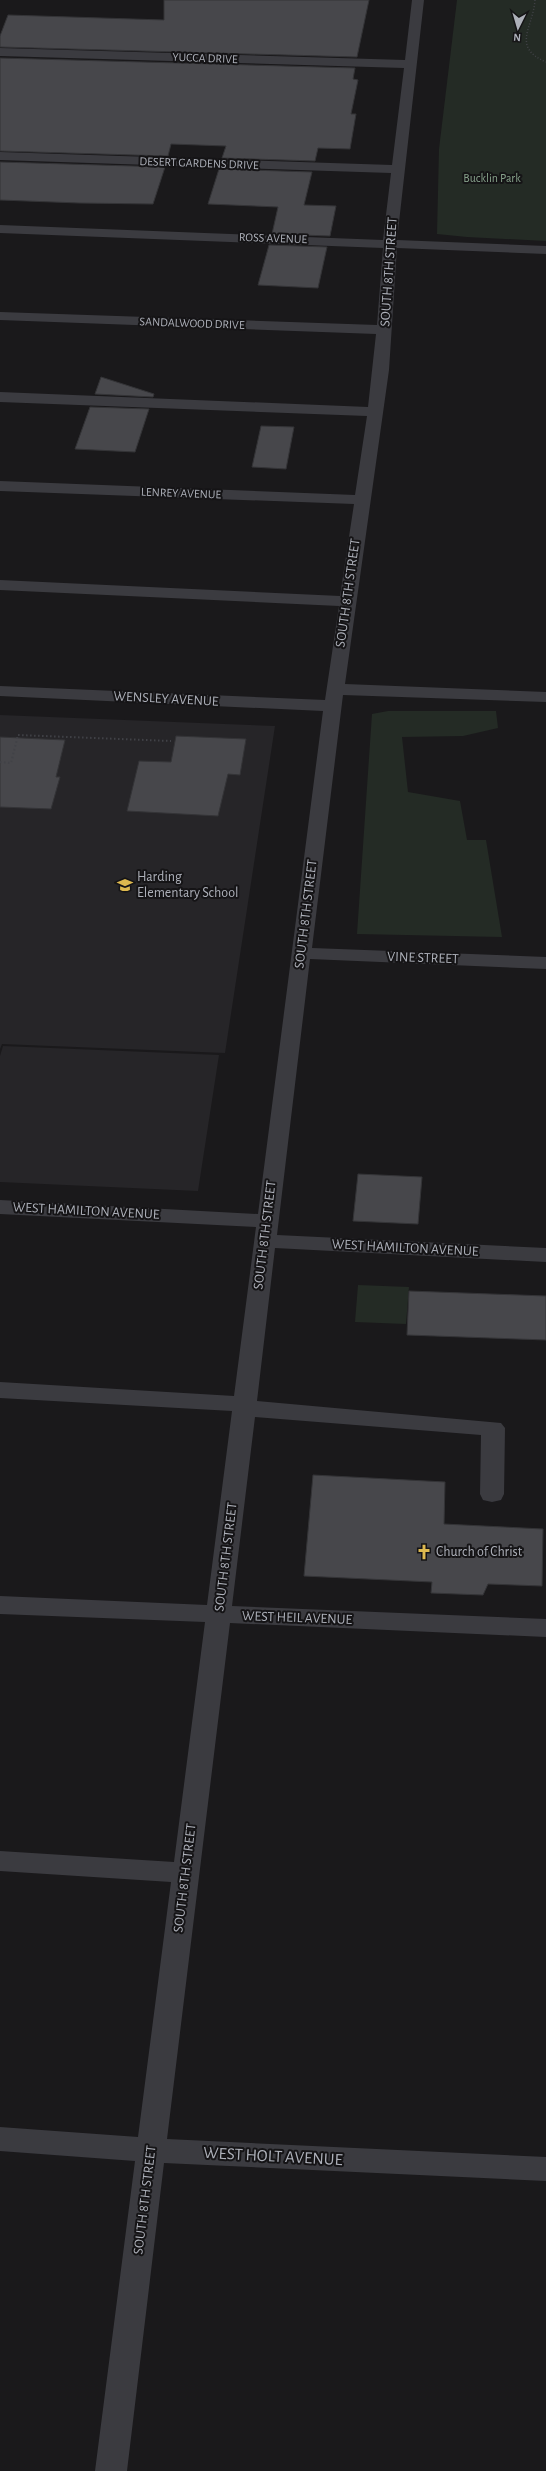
<svg xmlns="http://www.w3.org/2000/svg" width="546" height="2471" font-family="'Alegreya Sans',sans-serif">
  <style>
    .built { fill: #262528 }
    .green { fill: #242b25 }
    .building { fill: #47474b; stroke: #343437 }
    .lines { fill: none; stroke-linecap: round; stroke-linejoin: round }
    .path-far1 { stroke: #414247; stroke-width: 1.5; stroke-dasharray: 1 2; stroke-linecap: butt }
    .path { stroke: #414247; stroke-width: 2; stroke-dasharray: 1.5 2.5; stroke-linecap: butt }
    .minor { fill: #3b3b40; fill-rule: evenodd }
    .labels { text-anchor: middle; dominant-baseline: central; stroke-width: 4; stroke-linejoin: round; paint-order: stroke }
    .far-street-label { font-size: 12px; fill: #adb0b9; stroke: #151416 }
    .far-park-label { font-size: 12px; fill: #87a28b; stroke: #151416 }
    .street-label { font-size: 14px; fill: #adb0b9; stroke: #151416 }
    .poi-label { font-size: 14px; fill: #adb0b9; stroke: #151416; text-anchor: start }
    .near-street-label { font-size: 17px; fill: #adb0b9; stroke: #151416 }
  </style>
  <rect width="100%" height="100%" fill="#1a191b"/>
  <g class="built">
    <polygon points="0,715 275,726 225,1053 2,1044 0,1049"/>
    <polygon points="3,1046 219,1055 198,1191 0,1182 0,1056"/>
  </g>
  <g class="green">
    <polygon points="457,0 546,0 546,241 467,237 437,234 439,149"/>
    <polygon points="388,711 496,711 498,728 463,736 402,737 408,792 460,801 467,840 486,840 502,937 357,934 372,714"/>
    <polygon points="358,1285 409,1287 406,1324 355,1322"/>
  </g>
  <g class="building">
    <polygon points="164,0 369,0 357,57 0,47 0,36 8,15 164,20"/>
    <polygon points="0,58 355,68 353,79 358,80 351,114 356,114 350,149 318,148 315,161 222,158 226,146 171,144 168,156 0,151"/>
    <polygon points="0,162 165,167 153,204 79,203 0,200"/>
    <polygon points="219,169 312,172 304,205 336,206 330,236 272,234 278,207 208,204"/>
    <polygon points="269,245 327,247 318,288 258,285"/>
    <polygon points="101,377 154,394 153,397 95,394"/>
    <polygon points="90,407 149,409 135,452 75,449"/>
    <polygon points="261,426 294,427 286,469 252,467"/>
    <polygon points="176,736 246,739 240,775 228,774 218,816 127,811 139,761 171,762"/>
    <polygon points="0,737 65,740 56,777 60,777 51,809 0,807"/>
    <polygon points="358,1174 422,1177 418,1224 353,1221"/>
    <polygon points="409,1291 546,1296 546,1340 407,1335"/>
    <polygon points="313,1475 445,1482 444,1524 543,1529 542,1586 488,1584 483,1595 431,1593 432,1582 304,1576"/>
  </g>
  <g class="lines">
    <path class="path-far1" d="M535,0c-2,28 -24,47 11,62"/>
    <polyline class="path" points="0,762 11,763 18,735 171,741"/>
    <polygon class="minor" points="412,0 424,0 397,240 546,246 546,254 397,248 389,370 345,684 546,692 546,702 343,695 312,948 546,957 546,969 310,959 277,1235 546,1248 546,1262 275,1248 257,1401 501,1423 505,1428 504,1494 501,1500 492,1502 483,1500 480,1494 481,1435 255,1417 232,1606 546,1619 546,1637 230,1623 167,2139 546,2157 546,2181 164,2163 127,2471 95,2471 135,2161 0,2151 0,2127 138,2137 171,1882 0,1871 0,1851 174,1862 205,1622 0,1614 0,1596 207,1605 232,1411 0,1398 0,1382 234,1396 256,1227 0,1214 0,1200 258,1214 323,711 0,696 0,686 325,700 339,606 0,590 0,580 340,596 354,504 0,491 0,481 355,495 367,416 0,402 0,392 368,407 376,334 0,320 0,312 377,325 383,248 0,233 0,225 383,240 391,173 0,160 0,152 392,165 404,68 0,56 0,48 405,60"/>
  </g>
  <defs>
    <symbol id="school-bare" viewBox="-9 -9 18 18"><path d="M0-5L7-2L0 1L-7-2ZM-4 1L0 2.5L4 1V4Q0 6-4 4Z" fill="#deb94f" stroke="#151416" stroke-width="2.5" paint-order="stroke"/></symbol>
    <symbol id="church-bare" viewBox="-9 -9 18 18"><path d="M-1.2-6h2.4v3.5h3.3v2.4h-3.3V6h-2.4V-.1h-3.3v-2.4h3.3Z" fill="#deb94f" stroke="#151416" stroke-width="2.5" paint-order="stroke"/></symbol>
  </defs>
  <g fill-rule="evenodd">
    <use href="#school-bare" x="114" y="874" width="22" height="22"/>
    <use href="#church-bare" x="413" y="1541" width="22" height="22"/>
  </g>
  <g class="labels">
    <g class="far-street-label">
      <text transform="translate(205 58) rotate(2)">YUCCA DRIVE</text>
      <text transform="translate(199 163) rotate(2)">DESERT GARDENS DRIVE</text>
      <text transform="translate(273 238) rotate(2)">ROSS AVENUE</text>
      <text transform="translate(192 323) rotate(2)">SANDALWOOD DRIVE</text>
      <text transform="translate(181 493) rotate(2)">LENREY AVENUE</text>
    </g>
    <g class="far-park-label">
      <text x="492" y="178">Bucklin Park</text>
    </g>
    <g class="street-label">
      <text transform="translate(389 272) rotate(-86)">SOUTH 8TH STREET</text>
      <text transform="translate(348 593) rotate(-82)">SOUTH 8TH STREET</text>
      <text transform="translate(166 699) rotate(3)">WENSLEY AVENUE</text>
      <text transform="translate(306 914) rotate(-83)">SOUTH 8TH STREET</text>
      <text transform="translate(423 958) rotate(2)">VINE STREET</text>
      <text transform="translate(86 1211) rotate(3)">WEST HAMILTON AVENUE</text>
      <text transform="translate(265 1235) rotate(-83)">SOUTH 8TH STREET</text>
      <text transform="translate(405 1248) rotate(3)">WEST HAMILTON AVENUE</text>
      <text transform="translate(226 1557) rotate(-83)">SOUTH 8TH STREET</text>
      <text transform="translate(297 1618) rotate(2)">WEST HEIL AVENUE</text>
      <text transform="translate(185 1878) rotate(-83)">SOUTH 8TH STREET</text>
      <text transform="translate(145 2200) rotate(-83)">SOUTH 8TH STREET</text>
    </g>
    <g class="poi-label">
      <text x="137" y="877">Harding<tspan x="137" dy="16">Elementary School</tspan></text>
      <text x="436" y="1552">Church of Christ</text>
    </g>
    <g class="near-street-label">
      <text transform="translate(273 2156) rotate(3)">WEST HOLT AVENUE</text>
    </g>
  </g>
  <g transform="translate(518 28) rotate(185)" stroke="#151416" stroke-width="3" paint-order="stroke">
  <path d="M0-3L7 15L0 10L-7 15Z" fill="#adb0b9"/>
  <text y="-6" font-size="11" font-weight="bold" text-anchor="middle" fill="#adb0b9">N</text>
  </g>
</svg>
